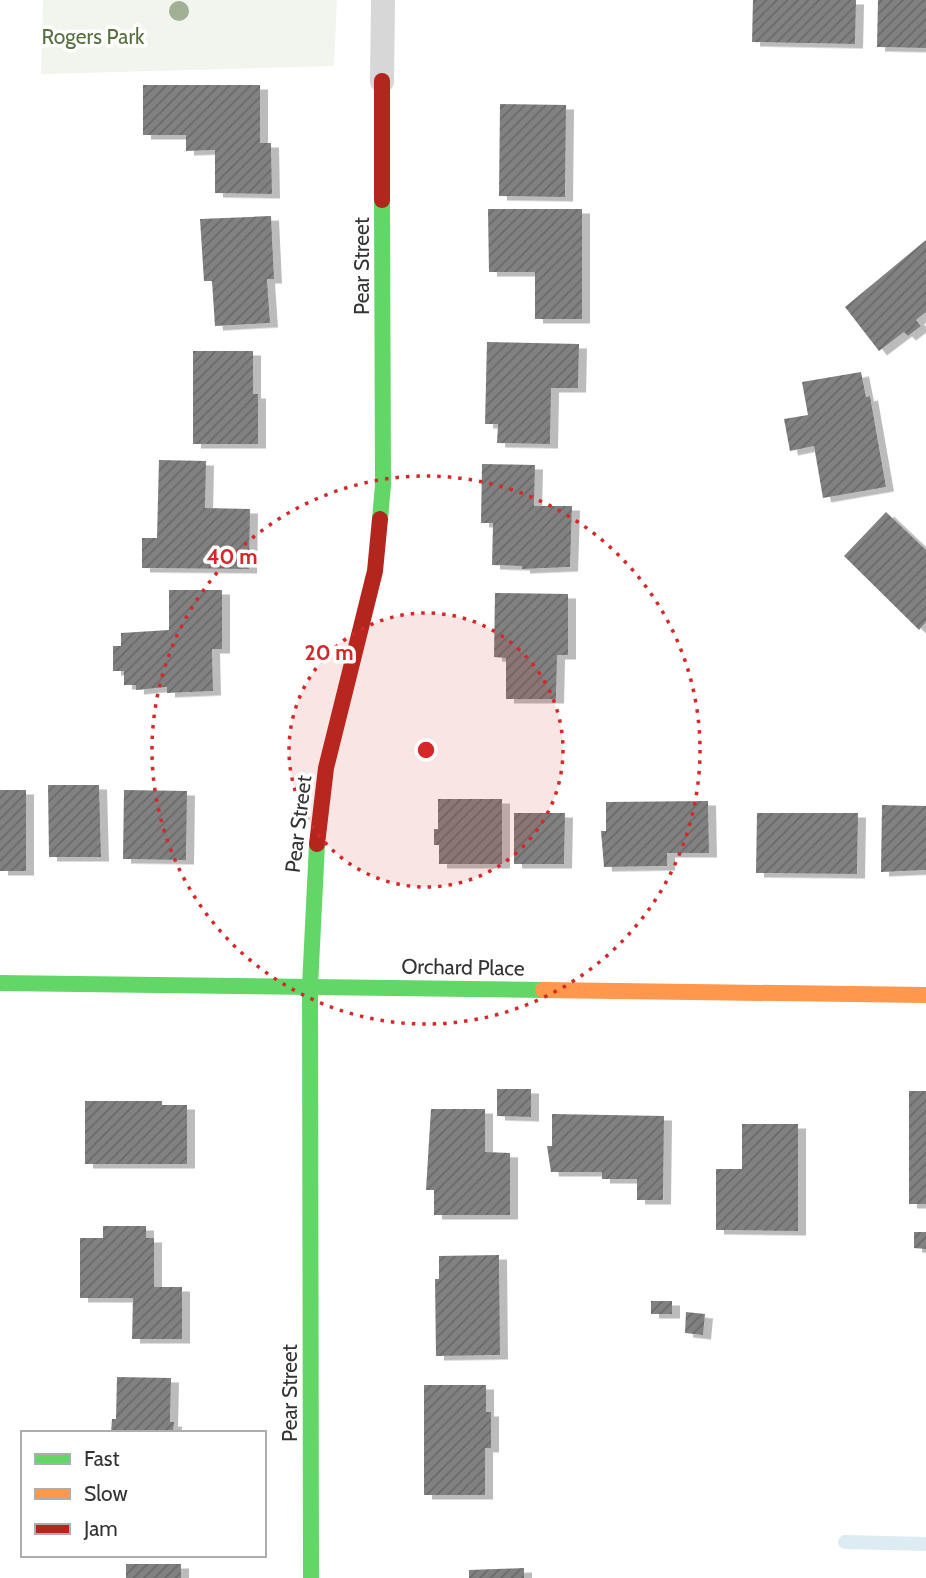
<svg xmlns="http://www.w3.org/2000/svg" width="926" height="1578" font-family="Cabin,sans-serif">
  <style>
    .park { fill: #f1f5ed }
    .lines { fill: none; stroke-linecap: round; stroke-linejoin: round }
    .stream { stroke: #ddebf3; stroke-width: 14 }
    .building { fill: url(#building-hatch); filter: url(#shadow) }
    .lane { stroke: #d7d7d7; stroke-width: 24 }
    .fast { stroke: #63d668; stroke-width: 16 }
    .slow { stroke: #ff974d; stroke-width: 16 }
    .jam { stroke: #b3261e; stroke-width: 16 }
    .tree { fill: #a2b095 }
    .ring { fill: none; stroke: #d62828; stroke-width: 3.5; stroke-dasharray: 3.5 7 }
    .labels { text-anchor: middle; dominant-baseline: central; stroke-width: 7; stroke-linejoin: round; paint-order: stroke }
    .park-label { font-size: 21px; fill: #56703f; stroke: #fff }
    .street-label { font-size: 21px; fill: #333; stroke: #fff }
    .centre { fill: #d62828; stroke: #fff; stroke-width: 3.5 }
    .ring-label { font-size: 21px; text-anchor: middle; font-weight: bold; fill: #d62828; stroke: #fff; stroke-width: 7; stroke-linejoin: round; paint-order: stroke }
  </style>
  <defs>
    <pattern id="building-hatch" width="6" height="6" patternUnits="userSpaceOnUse" patternTransform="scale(1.75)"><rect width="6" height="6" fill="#818181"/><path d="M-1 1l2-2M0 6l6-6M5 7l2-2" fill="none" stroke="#6a6a6a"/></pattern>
    <filter id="shadow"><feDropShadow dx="8" dy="4.5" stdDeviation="0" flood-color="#0004"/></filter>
  </defs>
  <rect width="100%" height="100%" fill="#fff"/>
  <polygon class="park" points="43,0 337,0 334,66 41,74"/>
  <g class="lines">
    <polyline class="stream" points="845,1542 926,1544"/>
  </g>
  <g class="building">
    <polygon points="753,0 856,0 855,44 752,42"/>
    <polygon points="878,0 926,0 926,48 877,47"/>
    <polygon points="143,85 260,85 260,143 271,143 272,194 215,193 215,150 186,151 186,135 143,135"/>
    <polygon points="500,104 566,105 565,197 499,196"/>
    <polygon points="488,209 582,209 582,319 535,319 535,272 489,272"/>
    <polygon points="271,216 274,279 267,279 270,323 215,326 212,281 204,281 200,219"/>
    <polygon points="926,240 926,312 916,320 921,326 908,336 904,332 879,351 845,307"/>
    <polygon points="487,342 579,344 578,388 551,388 550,444 497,443 498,424 485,424"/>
    <polygon points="193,351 253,351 253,394 258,394 258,444 193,444"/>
    <polygon points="861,372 866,397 870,396 886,487 823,498 814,446 790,451 784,419 808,415 802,382"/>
    <polygon points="159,460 206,461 205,508 250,509 249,569 142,568 142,538 157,538"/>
    <polygon points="482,464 535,465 534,506 572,506 570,567 522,569 522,566 492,565 493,523 481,523"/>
    <polygon points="886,512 926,550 926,622 919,630 844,556"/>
    <polygon points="169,590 222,590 222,649 212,649 213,691 167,693 167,687 136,690 136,685 124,685 124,671 113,671 113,646 121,646 121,633 169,630"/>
    <polygon points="495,593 568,594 568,655 557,655 556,699 506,699 506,658 494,657"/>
    <polygon points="48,785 99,785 101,857 49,857"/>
    <rect x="0" y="790" width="26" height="81"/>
    <polygon points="124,790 187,791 186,860 123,859"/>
    <polygon points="438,799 502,799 502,864 439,864 439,845 434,845 434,829 438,829"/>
    <polygon points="708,801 709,853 667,853 667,866 604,867 601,831 606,831 606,802"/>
    <polygon points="882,805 926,806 926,870 881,872"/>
    <polygon points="514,813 565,813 564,864 514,864"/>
    <polygon points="757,813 858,813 857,874 756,873"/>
    <polygon points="497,1089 531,1089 531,1117 497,1116"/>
    <rect x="909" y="1091" width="17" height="113"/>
    <polygon points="85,1101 162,1101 162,1105 187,1105 187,1164 85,1164"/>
    <polygon points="431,1109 485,1109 485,1152 510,1153 510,1215 434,1215 434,1190 426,1190"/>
    <polygon points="552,1114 664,1116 663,1200 637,1200 637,1179 602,1179 602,1172 551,1172 547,1146 552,1146"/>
    <polygon points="742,1124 798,1124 798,1231 716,1230 716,1169 742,1169"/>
    <polygon points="103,1226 146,1226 146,1238 154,1238 154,1287 182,1287 182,1339 132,1339 133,1298 80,1298 80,1238 103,1238"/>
    <polygon points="914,1232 926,1232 926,1249 914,1248"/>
    <polygon points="499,1255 500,1355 436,1356 435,1279 439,1279 439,1256"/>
    <rect x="651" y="1301" width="21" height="13"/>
    <polygon points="686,1312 705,1314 703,1335 685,1333"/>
    <polygon points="117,1377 171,1378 170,1422 174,1422 173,1433 111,1433 112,1419 116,1419"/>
    <polygon points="424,1385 486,1385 486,1412 491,1412 491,1448 485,1448 485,1495 424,1495"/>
    <rect x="126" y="1564" width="55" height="14"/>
    <polygon points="524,1568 524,1578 469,1578 469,1570"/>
  </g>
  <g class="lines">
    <polyline class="lane" points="382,81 383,0"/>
    <g class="fast">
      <polyline points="380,519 383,485 382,200"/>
      <polyline points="0,983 543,990"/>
      <polyline points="311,1578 310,986 317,844"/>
    </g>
    <polyline class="slow" points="543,990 926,995"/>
    <g class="jam">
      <polyline points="382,81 382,200"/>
      <polyline points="317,844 326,768 375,571 380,519"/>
    </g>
  </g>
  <circle class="tree" cx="179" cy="11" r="10"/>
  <circle cx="426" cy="750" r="137" fill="#d62828" fill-opacity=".12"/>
  <g class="ring">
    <circle cx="426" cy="750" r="137"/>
    <circle cx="426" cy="750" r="274"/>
  </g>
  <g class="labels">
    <g class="park-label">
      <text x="93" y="36">Rogers Park</text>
    </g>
    <g class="street-label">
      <text transform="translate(361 266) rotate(-90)">Pear Street</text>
      <text transform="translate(298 824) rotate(-83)">Pear Street</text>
      <text transform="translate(463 967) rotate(1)">Orchard Place</text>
      <text transform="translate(289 1393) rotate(-90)">Pear Street</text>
    </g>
  </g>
  <circle cx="426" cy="750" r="10" class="centre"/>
  <g class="ring-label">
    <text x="232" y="564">40 m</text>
    <text x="329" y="660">20 m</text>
  </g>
  <rect x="21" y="1431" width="245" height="126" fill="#ffffff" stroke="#adadad" stroke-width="2"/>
  <rect x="35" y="1454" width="35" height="10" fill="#63d668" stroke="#adadad" stroke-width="2"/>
  <text x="84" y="1466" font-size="21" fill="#333333">Fast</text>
  <rect x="35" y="1489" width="35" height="10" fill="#ff974d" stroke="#adadad" stroke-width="2"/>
  <text x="84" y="1501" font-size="21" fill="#333333">Slow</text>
  <rect x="35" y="1524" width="35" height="10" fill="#b3261e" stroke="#adadad" stroke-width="2"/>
  <text x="84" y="1536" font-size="21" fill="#333333">Jam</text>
</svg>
